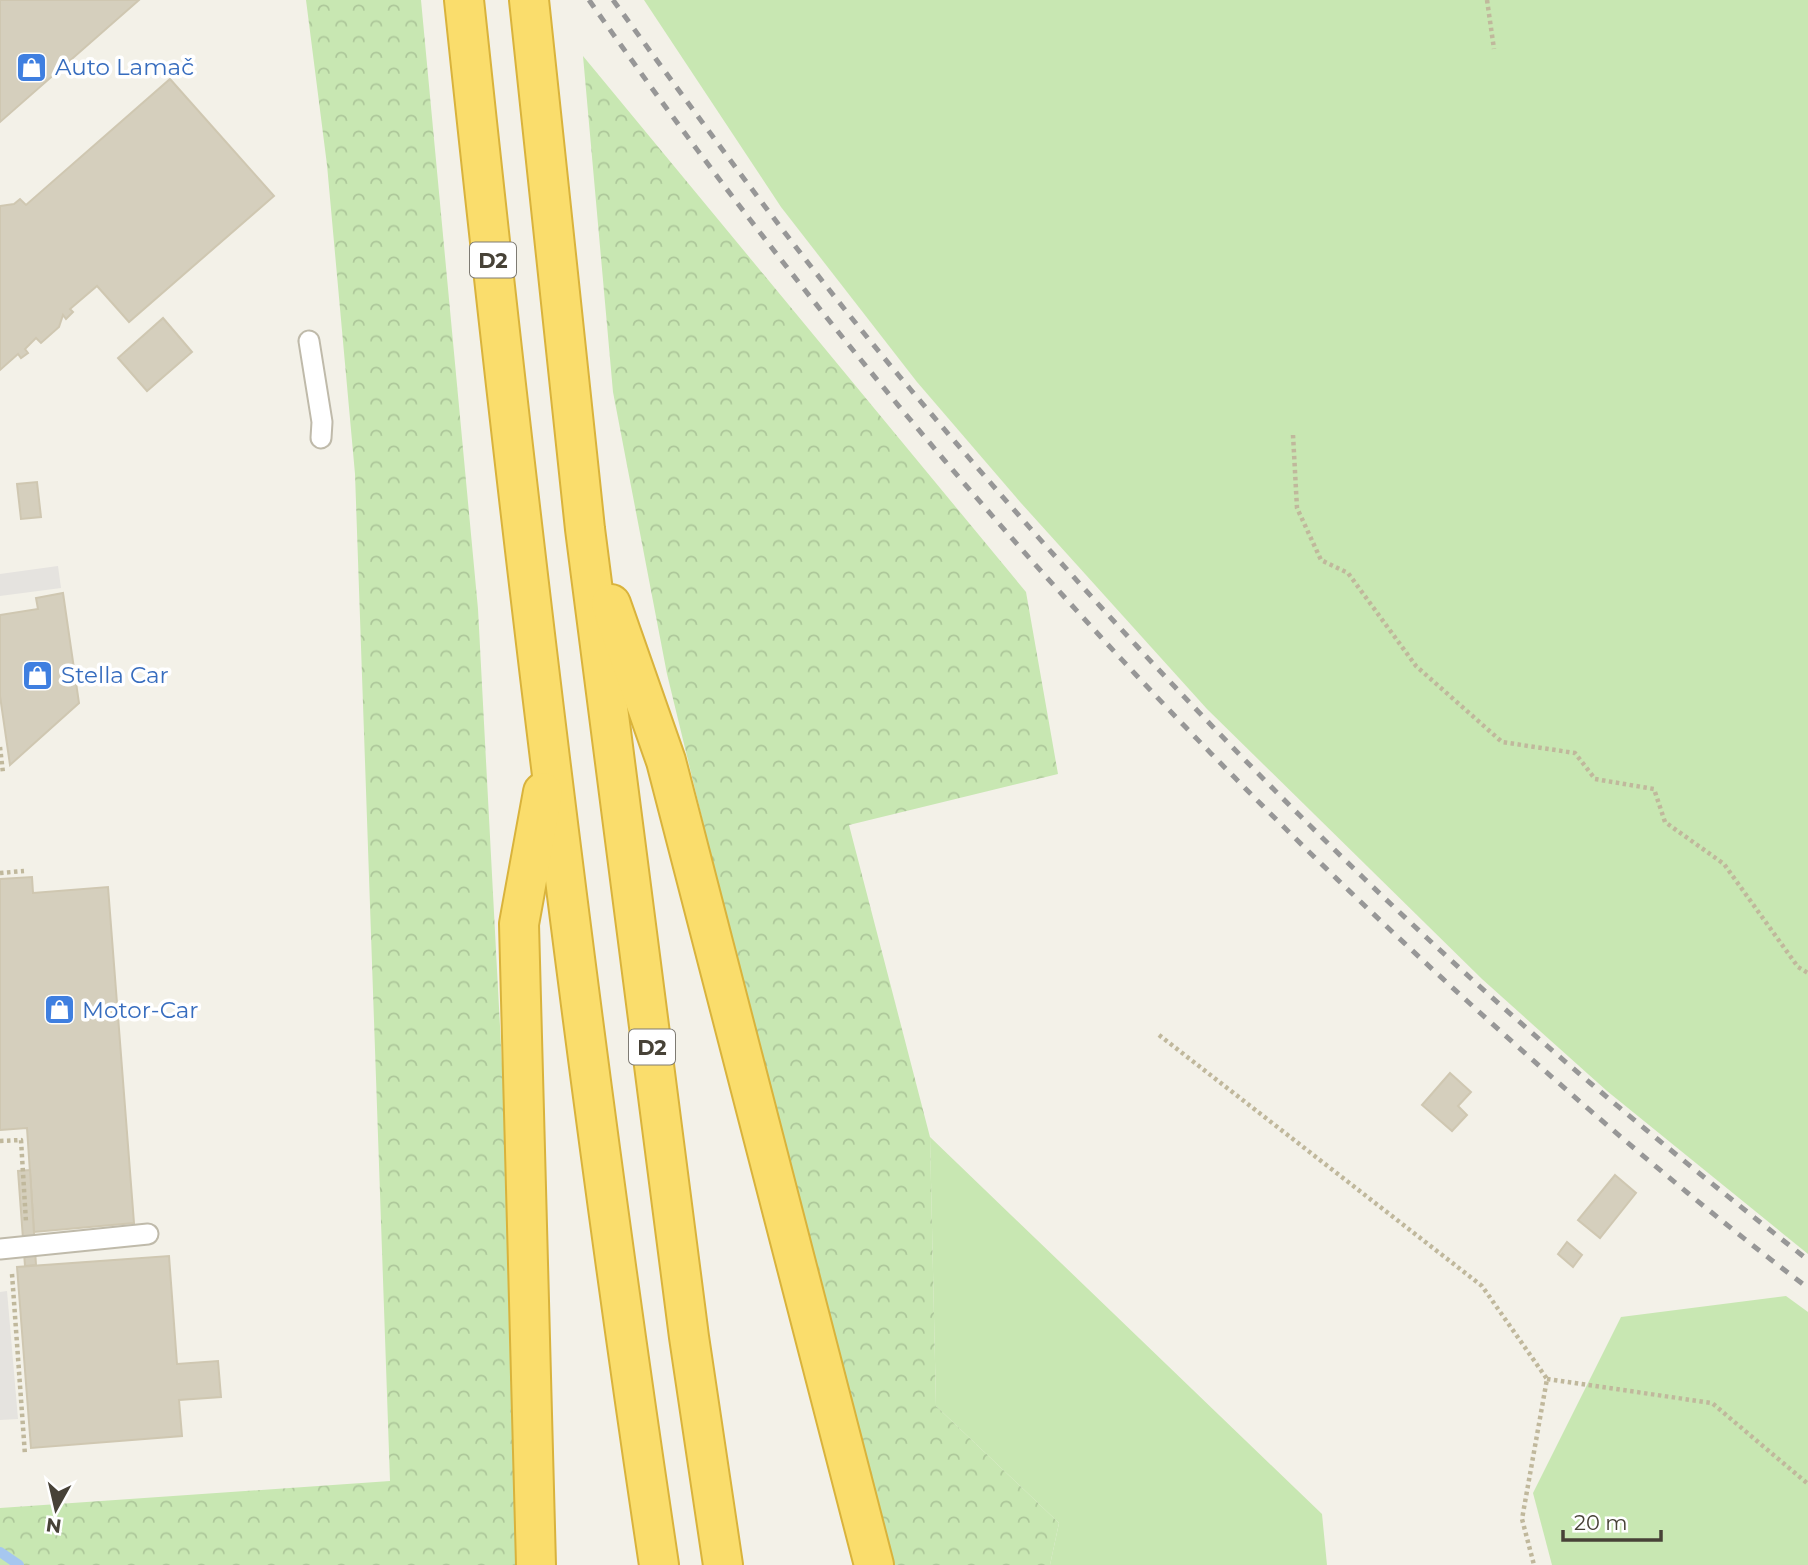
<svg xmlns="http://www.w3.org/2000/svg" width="1808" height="1565" font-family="Montserrat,sans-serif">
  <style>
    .green { fill: #c8e7b2 }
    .forest { fill: url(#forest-crowns) }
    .parking { fill: #e5e3df }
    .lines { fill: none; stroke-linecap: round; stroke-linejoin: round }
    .stream { stroke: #a6c7ef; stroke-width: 10 }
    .building { fill: #d5cfbd; stroke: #cfc7b1; stroke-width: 2 }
    .service-casing { stroke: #bfbaaa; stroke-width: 23 }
    .motorway-casing { stroke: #d9b33c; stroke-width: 42 }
    .path { stroke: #c0b89c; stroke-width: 4.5; stroke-dasharray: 3.5 3.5; stroke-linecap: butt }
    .service { stroke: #fff; stroke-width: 19 }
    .motorway { stroke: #fadd6c; stroke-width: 38 }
    .rail { stroke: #979797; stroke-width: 5; stroke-dasharray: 9 9; stroke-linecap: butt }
    .labels { text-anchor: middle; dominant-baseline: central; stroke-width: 7; stroke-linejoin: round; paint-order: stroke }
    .shield { fill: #fff; stroke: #7e7b73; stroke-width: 2 }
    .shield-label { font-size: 21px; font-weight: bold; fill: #474237 }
    .shop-label { font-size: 23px; fill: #366cbe; stroke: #fff; text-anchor: start }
  </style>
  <defs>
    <pattern id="forest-crowns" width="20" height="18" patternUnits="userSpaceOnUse" patternTransform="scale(1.75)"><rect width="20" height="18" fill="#c8e7b2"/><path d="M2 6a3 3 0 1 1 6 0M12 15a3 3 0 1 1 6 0" fill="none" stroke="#adc79a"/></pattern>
  </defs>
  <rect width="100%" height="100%" fill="#f3f1e8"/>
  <g class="green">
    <polygon points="644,0 1808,0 1808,1254 1607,1091 1482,979 1207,709 1021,503 917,382 781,207"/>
    <polygon points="930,1137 1322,1514 1327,1565 1050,1565 1059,1523 936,1406"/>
    <polygon points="1786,1296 1808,1312 1808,1565 1552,1565 1533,1493 1621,1317"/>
  </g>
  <g class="forest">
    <polygon points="306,0 421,0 478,609 510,1216 519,1565 0,1565 0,1508 390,1481 355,474 327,165"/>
    <polygon points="583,56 1026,592 1058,774 849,825 930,1137 936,1406 1059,1523 1050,1565 890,1565 740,974 667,674 613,392"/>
  </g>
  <g class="parking">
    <polygon points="58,566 61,588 0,596 0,574"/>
    <polygon points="7,1291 18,1419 0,1420 0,1292"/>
  </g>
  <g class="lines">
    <polyline class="stream" points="0,1552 19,1565"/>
  </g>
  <g class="building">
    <polygon points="0,0 139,0 0,122"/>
    <polygon points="170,79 274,196 129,322 97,286 70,309 73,312 66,319 63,315 59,327 41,343 36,338 25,349 28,353 21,358 18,354 0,370 0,206 14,204 20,199 26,205"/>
    <polygon points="163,318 192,352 147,391 118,358"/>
    <polygon points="37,482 41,517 21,519 17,484"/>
    <polygon points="63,593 79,703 10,765 0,696 0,615 38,609 36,598"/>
    <polygon points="32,877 33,893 108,887 134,1223 34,1232 27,1128 0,1130 0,879"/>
    <polygon points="1450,1073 1471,1092 1458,1106 1467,1115 1452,1131 1422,1105"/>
    <polygon points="30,1170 36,1265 25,1266 18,1171"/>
    <polygon points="1615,1175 1636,1193 1600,1238 1578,1220"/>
    <polygon points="1567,1242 1582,1255 1573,1267 1558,1254"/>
    <polygon points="169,1256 177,1364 218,1361 221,1397 179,1400 182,1436 31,1448 17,1267"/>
  </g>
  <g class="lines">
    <defs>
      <g id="service">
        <polyline points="309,341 322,422 321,438"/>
        <polyline points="0,1249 148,1234"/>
      </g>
      <g id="motorway">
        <path d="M464,0c55,523 117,1045 195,1565"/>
        <polyline points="529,0 585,529 689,1337 723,1565"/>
        <polyline points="611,604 666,761 874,1565"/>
        <polyline points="536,1565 519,924 543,792"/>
      </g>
    </defs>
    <use href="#service" class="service-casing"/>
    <use href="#motorway" class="motorway-casing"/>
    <g class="path">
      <polyline points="1487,0 1494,49"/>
      <polyline points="1293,435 1297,508 1321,560 1348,573 1416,666 1502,742 1575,753 1595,779 1654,789 1665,822 1724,864 1798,967 1808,973"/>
      <polyline points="0,747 3,773"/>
      <polyline points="0,873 24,871"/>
      <polyline points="1159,1035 1482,1286 1547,1379 1522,1519 1534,1565"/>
      <polyline points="0,1141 21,1140 26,1222"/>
      <polyline points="12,1274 25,1455"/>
      <polyline points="1547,1379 1712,1403 1808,1484"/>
    </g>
    <use href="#service" class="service"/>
    <use href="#motorway" class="motorway"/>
    <g class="rail">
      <path d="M589,0c255,364 548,701 877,1000 110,100 223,198 342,288"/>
      <path d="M613,0c96,132 192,265 298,390 162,192 332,377 516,548 122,114 250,219 381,322"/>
    </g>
  </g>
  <defs>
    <symbol id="shop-square" viewBox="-11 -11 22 22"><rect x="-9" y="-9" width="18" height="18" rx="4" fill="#3f7fe0" stroke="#fff"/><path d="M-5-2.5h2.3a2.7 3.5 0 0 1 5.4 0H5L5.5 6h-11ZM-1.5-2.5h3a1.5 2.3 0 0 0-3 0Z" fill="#fff"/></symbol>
  </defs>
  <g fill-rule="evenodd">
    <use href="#shop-square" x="14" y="50" width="35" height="35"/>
    <use href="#shop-square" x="20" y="658" width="35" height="35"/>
    <use href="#shop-square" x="42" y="992" width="35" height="35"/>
  </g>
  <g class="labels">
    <g class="shield">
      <rect x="470" y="242.5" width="46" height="35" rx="5"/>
      <rect x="629" y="1029.5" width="46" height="35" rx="5"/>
    </g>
    <g class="shield-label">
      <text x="493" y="260">D2</text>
      <text x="652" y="1047">D2</text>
    </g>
    <g class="shop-label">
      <text x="55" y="67">Auto Lamač</text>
      <text x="61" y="675">Stella Car</text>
      <text x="82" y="1010">Motor-Car</text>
    </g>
  </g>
  <g transform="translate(56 1509) rotate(188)" stroke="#ffffff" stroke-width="5" paint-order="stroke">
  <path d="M0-5L12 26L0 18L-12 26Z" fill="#474237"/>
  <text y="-10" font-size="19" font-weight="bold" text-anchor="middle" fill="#474237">N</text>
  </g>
  <path d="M1563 1530v10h98v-10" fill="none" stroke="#474237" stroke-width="3.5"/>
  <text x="1574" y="1530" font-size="21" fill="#474237" stroke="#ffffff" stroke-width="5" paint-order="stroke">20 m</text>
</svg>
